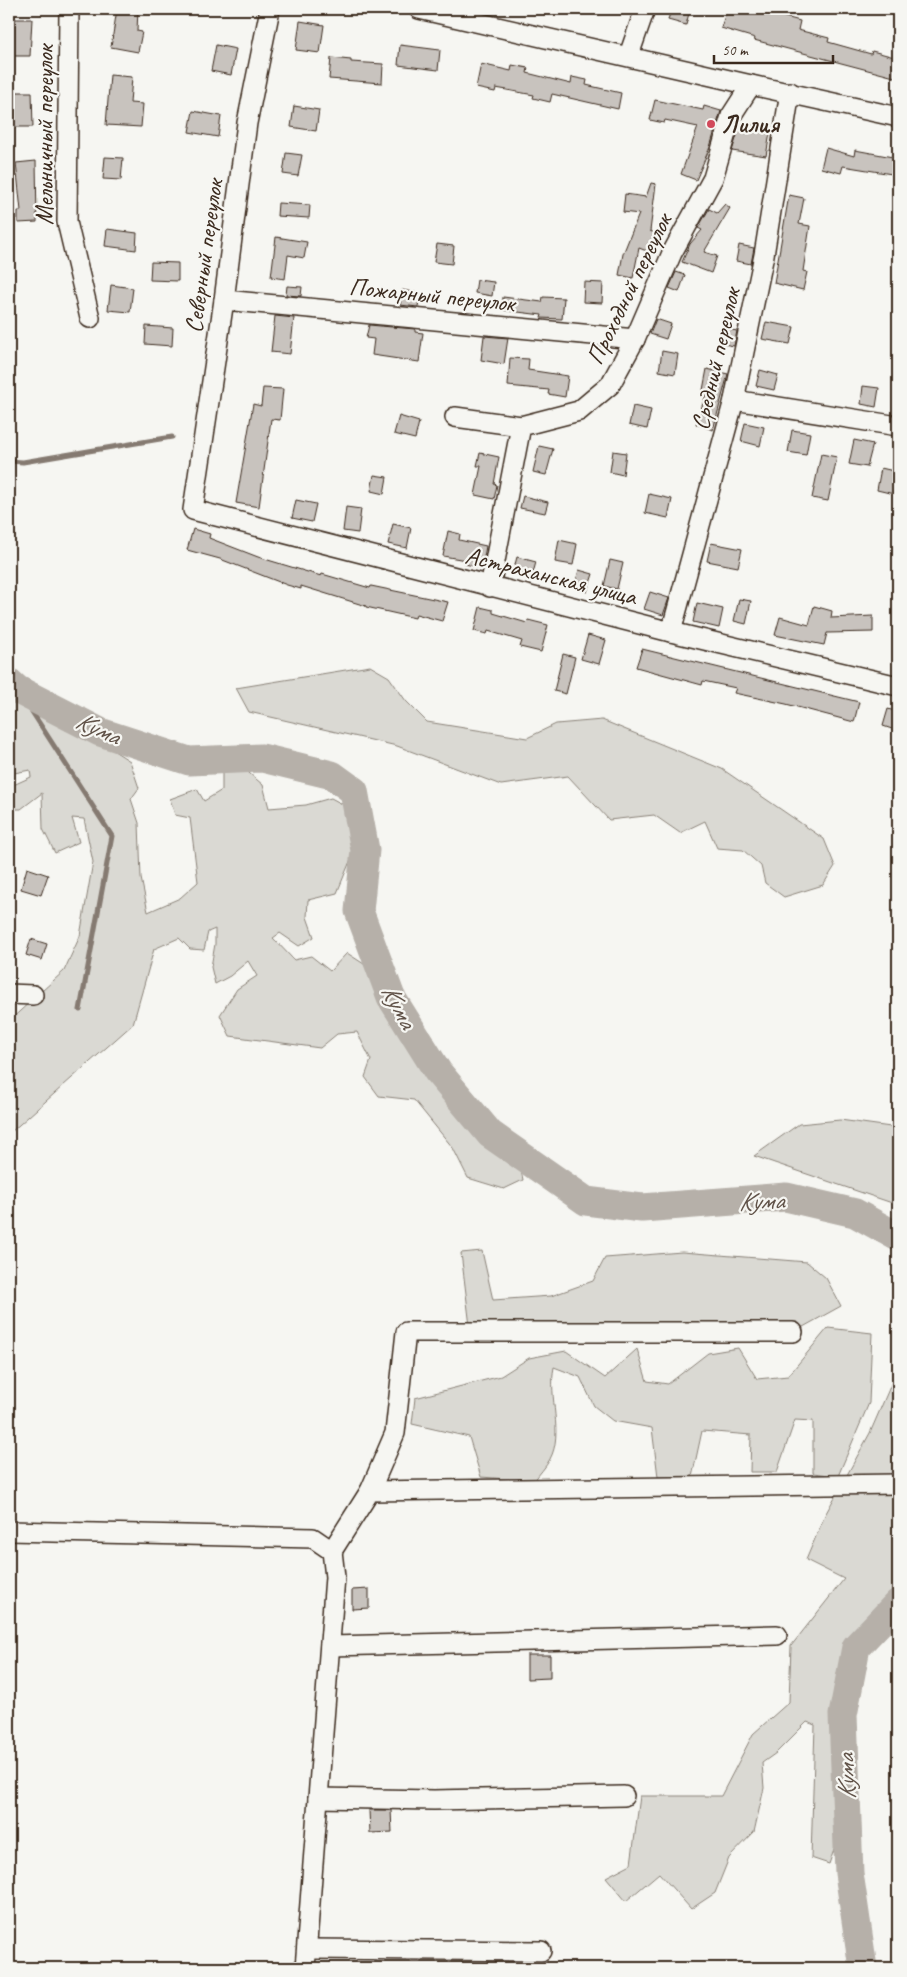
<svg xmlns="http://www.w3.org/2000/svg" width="907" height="1977" font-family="Caveat,sans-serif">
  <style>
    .green { fill: #dad9d3; stroke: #8a8278 }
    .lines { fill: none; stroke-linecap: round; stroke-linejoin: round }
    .stream { stroke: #857a71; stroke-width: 5 }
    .river { stroke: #b6b0a9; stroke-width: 29 }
    .building { fill: #c8c3be; stroke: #3b2a1e }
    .street-casing { stroke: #3b2a1e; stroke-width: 22 }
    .street { stroke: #f6f6f2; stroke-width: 19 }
    .poi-dot { fill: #d1495b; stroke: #f6f6f2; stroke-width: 2 }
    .labels { text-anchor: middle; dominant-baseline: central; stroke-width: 4.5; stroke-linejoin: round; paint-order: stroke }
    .poi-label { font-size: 25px; font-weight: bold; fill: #3b2a1e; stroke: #f6f6f2; text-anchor: start }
    .street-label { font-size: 25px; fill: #3b2a1e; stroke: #f6f6f2 }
    .water-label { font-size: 26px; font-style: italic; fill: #605248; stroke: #f6f6f2 }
  </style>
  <rect width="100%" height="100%" fill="#f6f6f2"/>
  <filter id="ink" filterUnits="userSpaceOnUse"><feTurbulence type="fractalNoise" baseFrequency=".02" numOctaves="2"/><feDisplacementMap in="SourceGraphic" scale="10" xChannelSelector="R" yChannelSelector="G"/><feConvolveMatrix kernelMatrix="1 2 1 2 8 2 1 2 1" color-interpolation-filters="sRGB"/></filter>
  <g filter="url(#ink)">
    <g class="green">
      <polygon points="370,666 389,677 406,701 427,722 527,738 556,724 602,720 722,769 824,839 835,866 823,885 784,897 765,883 761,866 743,850 717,848 705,821 680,833 654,815 609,820 568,776 501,785 397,746 249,712 236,688"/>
      <polygon points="9,692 66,730 100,742 130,761 139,788 131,799 139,823 141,878 148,912 180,898 198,882 190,818 175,815 170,799 197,789 204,801 222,790 222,772 242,767 263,785 269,808 306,805 331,798 344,805 355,849 337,893 308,900 307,917 314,937 299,946 280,933 273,938 294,960 311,956 330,971 347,953 364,964 428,1078 475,1134 520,1165 523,1180 504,1189 468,1178 453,1148 414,1100 379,1096 365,1077 371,1060 357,1032 337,1034 320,1048 230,1036 220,1015 237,989 257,976 248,961 230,976 215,984 211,967 215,944 215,929 208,932 204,950 190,949 179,938 154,949 133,1024 11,1132 9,1120 9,1021 64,971 80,936 93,862 84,819 72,818 79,842 55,853 43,829 42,793 21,809 9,809 9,787 31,777 30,770 9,774"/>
      <polygon points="840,1120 898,1128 898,1205 754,1156 799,1124"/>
      <polygon points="482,1251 493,1300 551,1296 593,1281 605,1258 682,1252 807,1262 826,1278 841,1306 803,1327 470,1326 461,1253"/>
      <path d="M828,1328l44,5 -3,70 -31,73 -25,-3v-52l-18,-1 -18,52h-27l1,-37 -49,-4 -10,46h-34l-6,-49 -39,-7 -19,-15 -14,-29 -26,-10c-6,30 10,66 -4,92 -4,8 -11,15 -16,22l-53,-4 -12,-40 -57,-13 3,-26 86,-22 28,-18 37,-7 39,27 32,-29 10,32 21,3 40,-31 30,-5 19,31 31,-3z"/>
      <polygon points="898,1368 898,1588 847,1643 833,1719 835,1847 829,1864 811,1858 815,1725 807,1722 776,1753 762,1763 764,1788 754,1832 729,1858 715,1893 691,1909 659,1873 626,1901 606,1877 631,1864 640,1796 721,1796 753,1734 789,1702 791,1646 844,1579 806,1560 825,1515 870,1433"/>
    </g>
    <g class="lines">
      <g class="stream">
        <polyline points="9,461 23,462 172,437"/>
        <polyline points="18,690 112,836 80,1010"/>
      </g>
      <g class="river">
        <polyline points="9,682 18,690 100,732 189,761 262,758 332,775 354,791 365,850 359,911 391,997 438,1072 490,1134 586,1201 642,1208 786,1197 855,1213 898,1237"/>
        <polyline points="863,1968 849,1873 843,1715 856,1647 898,1603"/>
      </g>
    </g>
    <g class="building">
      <polygon points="117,9 138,9 137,31 142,32 138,52 111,47"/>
      <polygon points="671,9 690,9 686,25 668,20"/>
      <polygon points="727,9 771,9 770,13 800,21 798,30 829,38 828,42 871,54 872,51 898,58 898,78 754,40 755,38 721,28"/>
      <polygon points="9,19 32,19 30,56 9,56"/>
      <polygon points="300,21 324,25 320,53 296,50"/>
      <polygon points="216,45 236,49 231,75 211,71"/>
      <polygon points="400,45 440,50 438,70 398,65"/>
      <polygon points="331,58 351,60 351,62 383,64 382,83 329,79"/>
      <polygon points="481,64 511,71 512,65 528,68 527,73 571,84 572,77 587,80 586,85 621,93 618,109 552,94 550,102 533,98 534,95 496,88 495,92 476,88"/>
      <polygon points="110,75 132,77 130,103 143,104 141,127 106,125"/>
      <polygon points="9,92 32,92 33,127 9,127"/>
      <polygon points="655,100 703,110 704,106 721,111 710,147 696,180 681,174 698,127 665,120 664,123 650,120"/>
      <polygon points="294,106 319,110 316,131 291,127"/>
      <polygon points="193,111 221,116 218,137 189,132"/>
      <polygon points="741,123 771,127 766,156 732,151"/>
      <polygon points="826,148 854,156 855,150 898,158 898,175 843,166 841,173 821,168"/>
      <polygon points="286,153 302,155 298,176 283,174"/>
      <polygon points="105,157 123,158 121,180 103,179"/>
      <polygon points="36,161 37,222 18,223 18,211 21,211 16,163"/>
      <polygon points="651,183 656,184 650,231 659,235 652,253 639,248 633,278 619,275 623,254 639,214 623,212 625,194 646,197"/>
      <polygon points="789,195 804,198 799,224 810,226 803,271 807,272 803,290 774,283"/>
      <polygon points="278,203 310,205 309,218 277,216"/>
      <polygon points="725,204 730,208 704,252 717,256 711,273 682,262 690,244 702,230 698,228 709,209 717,213"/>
      <polygon points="107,229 137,233 136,250 105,246"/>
      <polygon points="276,237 307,242 304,258 288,255 285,279 271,277"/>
      <polygon points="437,244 454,246 452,264 434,262"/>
      <polygon points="739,245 754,248 751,264 736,261"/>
      <polygon points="151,262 178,263 178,281 150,280"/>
      <polygon points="676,272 685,275 679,292 669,288"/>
      <polygon points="477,280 494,282 492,296 475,293"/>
      <polygon points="584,282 603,283 602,303 583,302"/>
      <polygon points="111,285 133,288 130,312 108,310"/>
      <polygon points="287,286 302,287 301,296 286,295"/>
      <polygon points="402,290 420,293 418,307 400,305"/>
      <polygon points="503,297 542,302 543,297 564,298 562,319 541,318 542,315 502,310"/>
      <polygon points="275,316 294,318 290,354 271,352"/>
      <polygon points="656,319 671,324 666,339 650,334"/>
      <polygon points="766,322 794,327 790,344 762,339"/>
      <polygon points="369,325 415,329 415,332 423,333 419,362 372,355 374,339 366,338"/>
      <polygon points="146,326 173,328 172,346 145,344"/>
      <polygon points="722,328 737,331 734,346 718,343"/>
      <polygon points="484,336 508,338 504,364 481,360"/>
      <polygon points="662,351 678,354 675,374 659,371"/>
      <polygon points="510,358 529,359 528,370 568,376 565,397 548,394 549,390 508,386"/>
      <polygon points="707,369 728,374 713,430 696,424 707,391 703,390"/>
      <polygon points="760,370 778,375 774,390 756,386"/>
      <polygon points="863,386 879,388 876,407 861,404"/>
      <polygon points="263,388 283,389 280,420 271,419 259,507 236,503 253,404 261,406"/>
      <polygon points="633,406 651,410 647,429 629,425"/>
      <polygon points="399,416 419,422 415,439 394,434"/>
      <polygon points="745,423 764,427 760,446 741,441"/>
      <polygon points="792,430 810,433 806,455 788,452"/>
      <polygon points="854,440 873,444 867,467 849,464"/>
      <polygon points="539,446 553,449 546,475 533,472"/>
      <polygon points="613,451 626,453 623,475 610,472"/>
      <polygon points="480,453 499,457 494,484 497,485 494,499 475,495 481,466 477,466"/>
      <polygon points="821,454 837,457 828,501 812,498"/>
      <polygon points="881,468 898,472 894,494 877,490"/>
      <polygon points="374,475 387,477 384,494 371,491"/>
      <polygon points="649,494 672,499 668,518 645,513"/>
      <polygon points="523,496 548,502 545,513 520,508"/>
      <polygon points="296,500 316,504 312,522 292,518"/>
      <polygon points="346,507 361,509 358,533 343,531"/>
      <polygon points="393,524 411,528 407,548 388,544"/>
      <polygon points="193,529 210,534 209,538 258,557 321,576 322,574 370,588 371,586 448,602 442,621 416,614 415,618 366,607 366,606 301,586 301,589 287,585 220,559 187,550"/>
      <polygon points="448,531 460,534 459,540 486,546 482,568 465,564 466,560 443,556"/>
      <polygon points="559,540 577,544 573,565 555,562"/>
      <polygon points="711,543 742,549 738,567 707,561"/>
      <polygon points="517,557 536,562 532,577 513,572"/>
      <polygon points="610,560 623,563 617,589 604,586"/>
      <polygon points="579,570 593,574 587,592 574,588"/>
      <polygon points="650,592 669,598 663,615 644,609"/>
      <polygon points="739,599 751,601 746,624 734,621"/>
      <polygon points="697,603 723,609 719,628 693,622"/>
      <polygon points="814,606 832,611 831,618 873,616 873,632 827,633 824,645 775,635 780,617 809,625"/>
      <polygon points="480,607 493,610 493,613 527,623 528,620 548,625 541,652 520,647 522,641 488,631 487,634 474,631"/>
      <polygon points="588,635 606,640 599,664 581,659"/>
      <polygon points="642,649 859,702 854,722 786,704 734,693 736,688 703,681 702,685 636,667"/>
      <polygon points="563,654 575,657 566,694 554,691"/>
      <polygon points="888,709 898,712 898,731 883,726"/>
      <polygon points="27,868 48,875 41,895 21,889"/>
      <polygon points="31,939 47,944 42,960 26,955"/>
      <polygon points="369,1589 369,1608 352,1609 352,1590"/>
      <polygon points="527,1655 550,1655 550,1678 527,1679"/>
      <polygon points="369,1810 391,1810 392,1832 370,1833"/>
    </g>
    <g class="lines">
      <defs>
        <g id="street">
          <polyline points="69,9 67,222 90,318"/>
          <polyline points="270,9 247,123 224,300 193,510 671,632 898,686"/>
          <polyline points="419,9 751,85 898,117"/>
          <polyline points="629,55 645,9"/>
          <polyline points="224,300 635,339"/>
          <polyline points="734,400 898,426"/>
          <polyline points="455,417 521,426"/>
          <polyline points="490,587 521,426 579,411 610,385 635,339 672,253 713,178 731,116 751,85"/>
          <polyline points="671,632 734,400 764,255 790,92"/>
          <polyline points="9,994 33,995"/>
          <polyline points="370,1491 395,1433 406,1332 793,1332"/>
          <polyline points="9,1531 313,1538 332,1551 335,1577 305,1968"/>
          <polyline points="332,1551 370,1491 898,1484"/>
          <polyline points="330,1646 777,1635"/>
          <polyline points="318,1798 434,1800 624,1796"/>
          <polyline points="307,1949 541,1951"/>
        </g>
      </defs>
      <use href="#street" class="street-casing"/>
      <use href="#street" class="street"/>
    </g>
  </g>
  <circle class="poi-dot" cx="711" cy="124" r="5"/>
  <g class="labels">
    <g class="poi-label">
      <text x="721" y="124">Лилия</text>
    </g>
    <g class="street-label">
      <text transform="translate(45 135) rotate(-90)">Мельничный переулок</text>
      <text transform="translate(204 256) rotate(-82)">Северный переулок</text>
      <text transform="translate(629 289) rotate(-64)">Проходной переулок</text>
      <text transform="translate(432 295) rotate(6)">Пожарный переулок</text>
      <text transform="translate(716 359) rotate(-77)">Средний переулок</text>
      <text transform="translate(551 576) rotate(14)">Астраханская улица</text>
    </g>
    <g class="water-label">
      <text transform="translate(98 728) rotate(24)">Кума</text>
      <text transform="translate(399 1006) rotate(62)">Кума</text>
      <text transform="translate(761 1201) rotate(-2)">Кума</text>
      <text transform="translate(846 1777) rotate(-92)">Кума</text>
    </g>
  </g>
  <rect width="907" height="1977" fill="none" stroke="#f6f6f2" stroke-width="30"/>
  <rect x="15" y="15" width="877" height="1947" fill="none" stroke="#3b2a1e" stroke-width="2" filter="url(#ink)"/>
  <path d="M714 55v8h119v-8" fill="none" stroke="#3b2a1e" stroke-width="2.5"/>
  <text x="722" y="55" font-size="15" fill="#3b2a1e" stroke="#f6f6f2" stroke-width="4" paint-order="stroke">50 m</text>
</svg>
